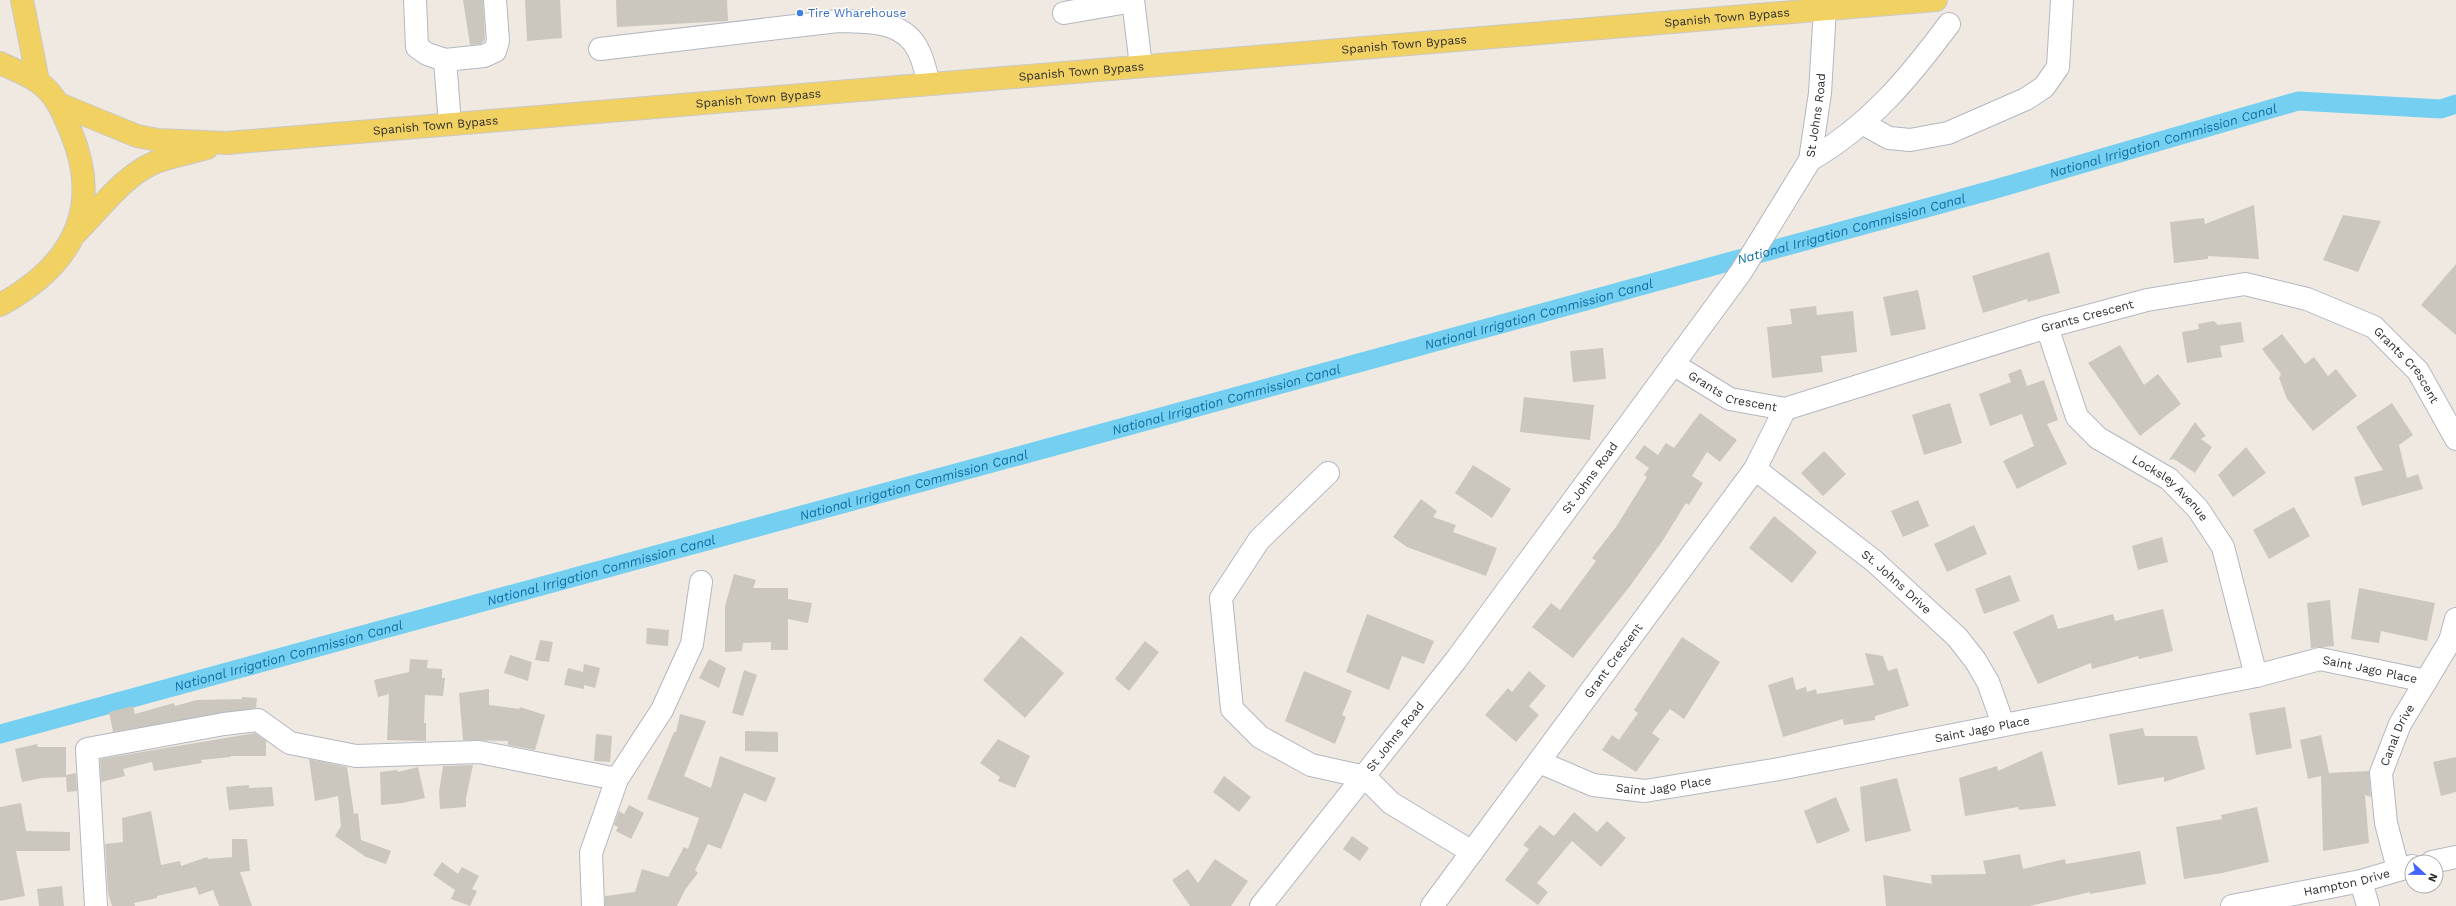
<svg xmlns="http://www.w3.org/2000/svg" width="2456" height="906" font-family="'Work Sans',sans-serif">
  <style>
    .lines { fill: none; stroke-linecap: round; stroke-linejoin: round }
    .canal { stroke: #75cff0; stroke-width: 19 }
    .building { fill: #cbc7bf }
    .minor-casing { stroke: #b4b7c1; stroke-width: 24 }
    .major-casing { stroke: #c9c9c9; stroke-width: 24 }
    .minor { stroke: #fff; stroke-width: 22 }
    .major { stroke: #f2d163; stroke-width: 22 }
    .shop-dot { fill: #3f7fe0; stroke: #fff; stroke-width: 1.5 }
    .labels { text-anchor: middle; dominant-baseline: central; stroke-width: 3; stroke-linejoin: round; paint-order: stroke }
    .shop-label { font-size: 12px; fill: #366cbe; stroke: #fff; text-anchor: start }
    .street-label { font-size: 12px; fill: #2e2e2e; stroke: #fff }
    .water-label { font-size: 13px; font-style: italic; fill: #0d6fa3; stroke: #fff }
  </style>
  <rect width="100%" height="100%" fill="#efe9e1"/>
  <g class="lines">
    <path class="canal" id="s1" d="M0,734l1992,-544 306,-89 143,8 15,-5"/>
  </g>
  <g class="building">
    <polygon points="463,0 483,0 485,40 481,44 470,45"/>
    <polygon points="525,0 560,0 562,38 527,41"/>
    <polygon points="616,0 727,0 728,21 617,27"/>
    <polygon points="2254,205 2259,259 2208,256 2208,259 2174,263 2170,222 2204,218 2205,224"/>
    <polygon points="2343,215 2381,221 2358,272 2323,260"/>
    <polygon points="2049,252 2060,293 2028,302 2027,299 1983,313 1972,276"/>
    <polygon points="2456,264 2456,335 2421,305"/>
    <polygon points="1918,290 1926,329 1891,336 1883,297"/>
    <polygon points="1816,306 1817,315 1853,311 1857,352 1821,356 1823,372 1772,378 1767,327 1792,324 1790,309"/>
    <polygon points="2214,321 2218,325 2241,322 2244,342 2220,346 2222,357 2187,363 2182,332 2199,329 2198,324"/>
    <polygon points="2282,334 2305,364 2314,357 2328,376 2336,369 2357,396 2313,431 2287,399 2279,378 2281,374 2262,349"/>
    <polygon points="2120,345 2144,385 2158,374 2181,404 2140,436 2088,363"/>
    <polygon points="1603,348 1606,379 1573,382 1570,351"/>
    <polygon points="2021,369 2027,386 2044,380 2058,420 2047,424 2067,464 2017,489 2003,461 2034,446 2022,414 1990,426 1979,394 2011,382 2008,374"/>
    <polygon points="1524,397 1594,405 1590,440 1520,432"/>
    <polygon points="1950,403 1962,443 1924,455 1912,415"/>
    <polygon points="2392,403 2413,435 2399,445 2407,478 2418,474 2423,489 2362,506 2354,477 2383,470 2356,427"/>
    <polygon points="1700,413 1737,440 1720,462 1707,452 1692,476 1703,483 1689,505 1686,503 1663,540 1630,586 1573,658 1532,627 1551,603 1560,610 1596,561 1592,558 1616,527 1647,477 1644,475 1649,468 1635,458 1644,445 1658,455 1666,443 1674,448"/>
    <polygon points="2195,422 2206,436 2201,439 2212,447 2195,473 2174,459 2169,460"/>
    <polygon points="2246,447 2266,473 2233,497 2218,475"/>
    <polygon points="1824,451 1846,474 1823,496 1801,473"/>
    <polygon points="1473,465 1511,489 1492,518 1455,493"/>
    <polygon points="1421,499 1437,511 1433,517 1456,525 1453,532 1497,548 1486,576 1407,547 1393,537"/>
    <polygon points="1918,500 1929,526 1903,537 1891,511"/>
    <polygon points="2294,507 2310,536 2269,559 2253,530"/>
    <polygon points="1774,516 1817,552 1792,583 1749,548"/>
    <polygon points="1974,525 1987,554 1947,572 1934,544"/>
    <polygon points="2162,537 2168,562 2138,570 2132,546"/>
    <polygon points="734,574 756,580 753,588 788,588 788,599 812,603 808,623 788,619 788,650 771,650 771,642 743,643 742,651 725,652 725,606"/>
    <polygon points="2010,575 2020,601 1984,614 1975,589"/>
    <polygon points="2359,588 2435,603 2427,641 2381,631 2379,643 2351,639"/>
    <polygon points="2330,600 2334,646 2311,648 2307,603"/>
    <polygon points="2163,609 2173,651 2139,659 2138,656 2092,669 2091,663 2038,684 2013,632 2053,614 2058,629 2113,614 2115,621"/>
    <polygon points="1367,614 1434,641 1424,664 1402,656 1389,690 1346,672"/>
    <polygon points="647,628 669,630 668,646 646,644"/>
    <polygon points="1021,636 1064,673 1025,718 983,680"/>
    <polygon points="1682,637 1720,662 1684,719 1670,709 1652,733 1660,739 1636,772 1602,750 1612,735 1619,740 1638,713 1634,710"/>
    <polygon points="540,640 553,642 549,662 535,660"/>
    <polygon points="1145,641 1159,652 1129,691 1115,679"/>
    <polygon points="1865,653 1883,656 1888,671 1897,668 1909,706 1875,716 1875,720 1844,725 1843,719 1783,737 1768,685 1793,677 1796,690 1806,687 1807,692 1816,689 1817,694 1874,685"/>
    <polygon points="510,655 532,662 528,681 504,673"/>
    <polygon points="410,659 428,660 427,668 442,669 442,678 445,678 443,696 425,695 424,723 426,723 426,741 387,740 389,694 378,697 374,680 409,672"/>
    <polygon points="709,659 726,668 719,688 699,678"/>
    <polygon points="584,664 600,668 595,688 584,685 584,689 564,685 568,668 583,672"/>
    <polygon points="744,670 757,675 743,716 732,713"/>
    <polygon points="1304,671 1352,691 1342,715 1346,717 1335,744 1285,721"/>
    <polygon points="1529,671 1546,686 1529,706 1539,715 1516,742 1485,715 1508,688 1512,692"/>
    <polygon points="489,689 489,705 519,709 520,707 545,715 535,750 508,745 508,741 463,740 459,693"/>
    <polygon points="242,697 257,698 256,708 113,732 109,712 133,706 135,714 174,703 175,706 197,700 242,699"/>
    <polygon points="2285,707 2292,748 2256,755 2249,713"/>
    <polygon points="680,714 706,721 684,776 711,788 720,756 776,778 766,802 744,793 721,849 708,844 695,870 698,873 685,890 677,906 605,906 605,896 635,892 642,869 668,877 684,847 688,849 699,818 647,799 674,732 676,732"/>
    <polygon points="2143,728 2145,736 2197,736 2205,769 2164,782 2164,777 2118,785 2109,734"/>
    <polygon points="745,731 778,732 778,752 745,751"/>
    <polygon points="255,733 266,741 266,756 230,756 231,757 201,760 202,763 154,771 152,762 123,769 125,776 101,782 100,759"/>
    <polygon points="596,734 612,736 610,762 594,761"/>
    <polygon points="2321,735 2329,773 2369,771 2371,797 2365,795 2369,843 2323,851 2321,776 2308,779 2300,740"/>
    <polygon points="998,739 1030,756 1015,788 998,781 1000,777 980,763"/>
    <polygon points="37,744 38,747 66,747 66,775 76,773 77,791 67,792 66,777 42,778 22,782 15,749"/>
    <polygon points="2042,751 2056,806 2019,810 2018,807 1965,816 1959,778 1997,766 1998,771"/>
    <polygon points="2456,757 2456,792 2441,796 2433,762"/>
    <polygon points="309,759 347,767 354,814 358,813 361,840 391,851 386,864 366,857 335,836 341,826 338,796 315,801"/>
    <polygon points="473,765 466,798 466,807 440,809 439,792 443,766"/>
    <polygon points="418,767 425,798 403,803 381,805 380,772 397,770 398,772"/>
    <polygon points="1224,776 1251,797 1239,812 1213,792"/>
    <polygon points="1897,778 1911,831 1865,842 1860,787"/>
    <polygon points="249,785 249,788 272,787 274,806 229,810 226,787"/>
    <polygon points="1836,797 1850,831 1817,844 1804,811"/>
    <polygon points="21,803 26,831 70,832 70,851 16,851 25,896 0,901 0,807"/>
    <polygon points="629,805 644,813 631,839 616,831 618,827 614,825 619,811 624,814"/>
    <polygon points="2257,807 2269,862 2222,873 2184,879 2176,827 2222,819 2221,815"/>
    <polygon points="151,811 161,865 180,861 181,866 207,857 208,859 232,857 232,839 247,839 250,871 240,872 252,906 219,906 213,890 199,895 196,887 157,896 157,898 134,903 135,906 112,906 108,893 105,844 123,842 122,818"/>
    <polygon points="1574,812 1597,832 1607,821 1626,838 1601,867 1572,841 1537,883 1548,892 1538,905 1505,880 1529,849 1523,845 1540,825 1554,836"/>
    <polygon points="1352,836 1369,848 1360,861 1343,849"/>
    <polygon points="2140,851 2146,884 2090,894 2090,892 2030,906 1886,906 1883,875 1932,884 1931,875 1986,874 1983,861 2020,854 2023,869 2065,859 2066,864"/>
    <polygon points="1215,859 1248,881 1231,906 1190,906 1172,880 1188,869 1198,883"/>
    <polygon points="442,862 458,874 462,867 479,876 472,889 477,891 470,906 451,899 455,890 433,875"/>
    <polygon points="62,886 64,906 39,906 37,889"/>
  </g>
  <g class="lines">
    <defs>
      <g id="minor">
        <polyline points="415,0 417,47 427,54 445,60"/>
        <polyline points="1133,0 1141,66"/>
        <polyline points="1064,13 1133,1"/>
        <path d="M600,49l238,-28c29,1 67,-2 81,31 5,10 7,21 10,32"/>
        <polyline points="1862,123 1889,138 1910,140 1948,133 2026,99 2044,87 2058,67 2062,0"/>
        <polyline points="450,124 445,60 484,56 495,51 498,41 495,0"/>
        <path d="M1810,160c60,-35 98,-81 139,-136"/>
        <path id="s2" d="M2047,327l30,90 21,21 71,41 29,30 25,38 33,129"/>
        <path id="s3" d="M1673,364l57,35 55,10 262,-82 100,-27 98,-16 62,15 67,28 44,44 38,68"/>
        <path id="s4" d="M1755,469l119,92 83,76 18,23 13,22 15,42"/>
        <polyline points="1328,473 1259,540 1221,598 1232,709 1260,737 1311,765 1365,777 1391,803 1472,852"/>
        <polyline points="2450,641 2456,619"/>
        <path id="s5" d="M1539,762l54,23 52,6 134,-22 477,-93 64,-17 106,22"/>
        <polyline points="2432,862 2456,857"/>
        <path id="s6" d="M2398,869l-12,-46 -5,-50 19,-49 50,-83 6,-3"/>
        <polyline points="2361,881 2368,906"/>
        <polyline points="96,906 87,749 224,724 258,720 290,743 356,756 479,752 617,779"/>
        <polyline points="593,906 591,853 617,779 662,710 692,644 701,582"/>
        <path id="s7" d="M1261,906l195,-246 285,-388 69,-112 10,-67 5,-85"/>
        <path id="s8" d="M1432,906l323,-437 30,-60"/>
        <path id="s9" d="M2232,906l129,-25 51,-15"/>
      </g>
      <g id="major">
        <polyline points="22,0 38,81"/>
        <path d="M0,63c12,6 27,11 38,19 18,12 25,31 33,50 33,79 -1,135 -71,173"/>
        <path id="s10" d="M59,104l78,32 21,4 69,3 1709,-143"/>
        <path d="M76,233c23,-23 49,-59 80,-71 16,-6 34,-9 51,-14"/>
      </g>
    </defs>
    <use href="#minor" class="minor-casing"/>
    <use href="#major" class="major-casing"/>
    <use href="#minor" class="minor"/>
    <use href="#major" class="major"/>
  </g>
  <circle class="shop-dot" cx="800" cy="13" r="4"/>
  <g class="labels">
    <g class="shop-label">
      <text x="808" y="13">Tire Wharehouse</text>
    </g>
    <g class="street-label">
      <text stroke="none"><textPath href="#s10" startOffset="1680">Spanish Town Bypass</textPath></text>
      <text stroke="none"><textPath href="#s10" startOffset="1356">Spanish Town Bypass</textPath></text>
      <text stroke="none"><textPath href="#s10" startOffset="1032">Spanish Town Bypass</textPath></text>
      <text stroke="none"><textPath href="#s10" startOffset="708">Spanish Town Bypass</textPath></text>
      <text stroke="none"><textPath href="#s7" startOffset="972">St Johns Road</textPath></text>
      <text stroke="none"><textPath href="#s10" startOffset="384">Spanish Town Bypass</textPath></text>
      <text stroke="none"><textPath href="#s3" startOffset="439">Grants Crescent</textPath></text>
      <text stroke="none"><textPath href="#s3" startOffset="787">Grants Crescent</textPath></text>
      <text stroke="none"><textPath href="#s3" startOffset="67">Grants Crescent</textPath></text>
      <text stroke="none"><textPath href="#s7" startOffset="540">St Johns Road</textPath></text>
      <text stroke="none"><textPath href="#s2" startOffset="213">Locksley Avenue</textPath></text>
      <text stroke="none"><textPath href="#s4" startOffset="181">St. Johns Drive</textPath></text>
      <text stroke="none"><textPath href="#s8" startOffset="305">Grant Crescent</textPath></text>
      <text stroke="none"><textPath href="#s5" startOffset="850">Saint Jago Place</textPath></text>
      <text stroke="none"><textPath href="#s5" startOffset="454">Saint Jago Place</textPath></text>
      <text stroke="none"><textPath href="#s6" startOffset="139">Canal Drive</textPath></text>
      <text stroke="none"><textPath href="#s7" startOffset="216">St Johns Road</textPath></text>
      <text stroke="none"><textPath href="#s5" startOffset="130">Saint Jago Place</textPath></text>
      <text stroke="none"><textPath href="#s9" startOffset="117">Hampton Drive</textPath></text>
    </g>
    <g class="water-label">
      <text stroke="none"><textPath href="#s1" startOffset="2243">National Irrigation Commission Canal</textPath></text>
      <text stroke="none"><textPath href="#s1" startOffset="1919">National Irrigation Commission Canal</textPath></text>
      <text stroke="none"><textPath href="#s1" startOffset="1595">National Irrigation Commission Canal</textPath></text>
      <text stroke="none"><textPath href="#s1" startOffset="1271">National Irrigation Commission Canal</textPath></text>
      <text stroke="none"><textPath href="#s1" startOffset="947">National Irrigation Commission Canal</textPath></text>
      <text stroke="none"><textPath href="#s1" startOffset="623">National Irrigation Commission Canal</textPath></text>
      <text stroke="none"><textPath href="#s1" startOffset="299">National Irrigation Commission Canal</textPath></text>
    </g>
  </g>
  <g transform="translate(2424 874) rotate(112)"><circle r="19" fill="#ffffff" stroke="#ababab"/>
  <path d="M0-3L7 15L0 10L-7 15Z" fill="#4264fb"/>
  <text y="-6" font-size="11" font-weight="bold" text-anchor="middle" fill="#2e2e2e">N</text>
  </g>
</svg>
